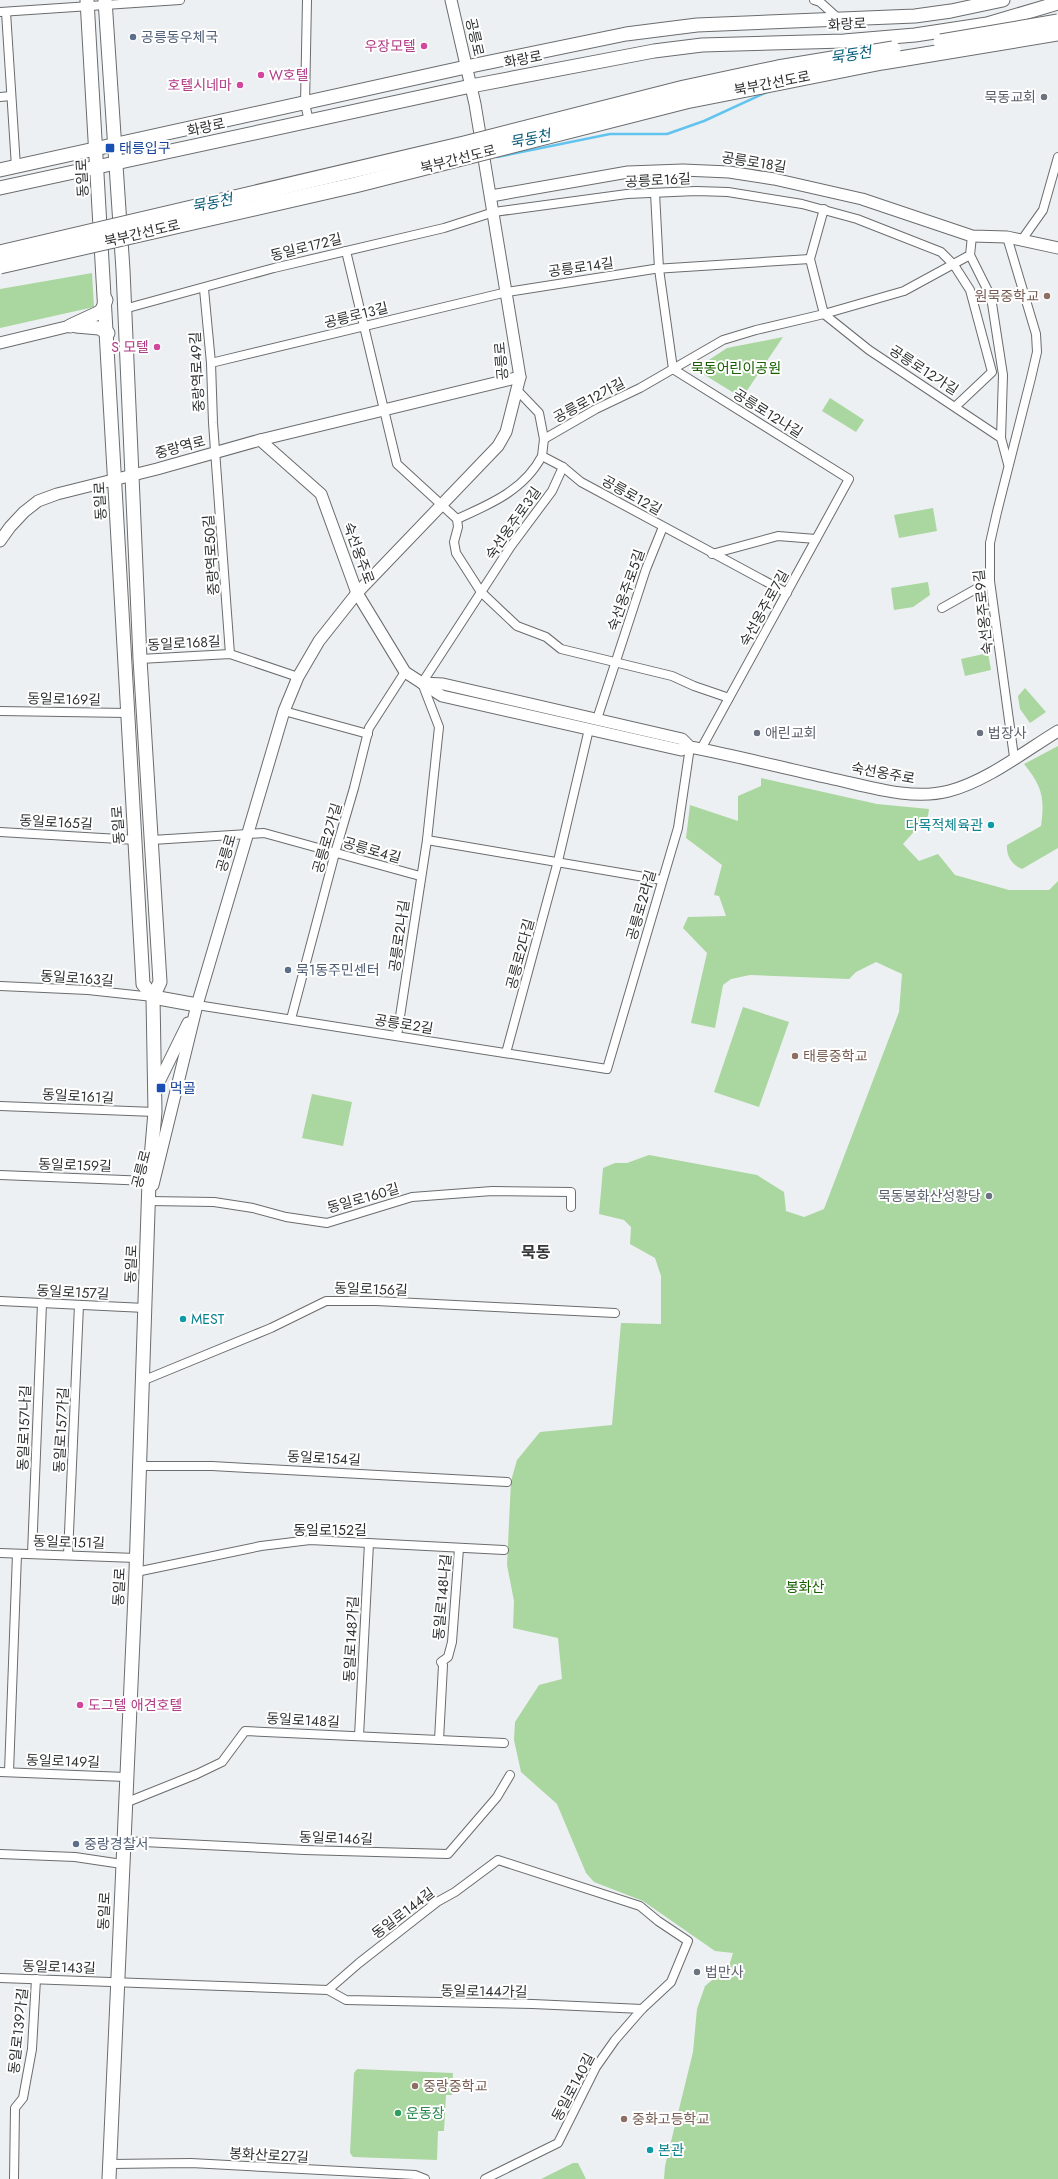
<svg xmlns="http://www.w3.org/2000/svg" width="1058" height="2179" font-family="Jost,'Noto Sans KR',sans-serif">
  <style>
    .green { fill: #aad6a0 }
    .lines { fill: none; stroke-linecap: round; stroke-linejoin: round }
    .stream { stroke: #62c4ee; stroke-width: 2.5 }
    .street-casing { stroke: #6a6c6e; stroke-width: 10 }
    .secondary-casing { stroke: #6a6c6e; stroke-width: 13 }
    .primary-casing { stroke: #6a6c6e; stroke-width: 15 }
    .street { stroke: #fff; stroke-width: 8 }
    .secondary { stroke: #fff; stroke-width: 11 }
    .primary { stroke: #fff; stroke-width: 13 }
    .highway-bridge-casing { stroke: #6a6c6e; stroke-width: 17; stroke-linecap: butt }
    .highway-bridge { stroke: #fff; stroke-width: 15 }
    .service-dot { fill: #5c6f8a; stroke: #fff; stroke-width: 1.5 }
    .hotel-dot { fill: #d1479c; stroke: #fff; stroke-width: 1.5 }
    .worship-dot { fill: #6b7280; stroke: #fff; stroke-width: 1.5 }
    .transit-dot { fill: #1a4fb4; stroke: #fff; stroke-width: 1.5 }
    .education-dot { fill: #8d6e63; stroke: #fff; stroke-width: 1.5 }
    .culture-dot { fill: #0f9aa8; stroke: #fff; stroke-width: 1.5 }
    .leisure-dot { fill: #2e9e5b; stroke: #fff; stroke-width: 1.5 }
    .labels { text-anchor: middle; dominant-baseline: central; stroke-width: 4; stroke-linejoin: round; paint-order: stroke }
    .street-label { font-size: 14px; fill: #2e2f30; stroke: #fff }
    .service-label { font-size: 14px; fill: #4e5e75; stroke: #fff; text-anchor: start }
    .hotel-label { font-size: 14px; fill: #b23c85; stroke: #fff; text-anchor: end }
    .worship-label { font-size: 14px; fill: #5b616d; stroke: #fff; text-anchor: start }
    .transit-label { font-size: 14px; fill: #164399; stroke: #fff; text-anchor: start }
    .education-label { font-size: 14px; fill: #785e54; stroke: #fff; text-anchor: start }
    .park-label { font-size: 14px; fill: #186000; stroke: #fff }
    .culture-label { font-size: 14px; fill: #0d838f; stroke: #fff; text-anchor: start }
    .leisure-label { font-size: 14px; fill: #27864d; stroke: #fff; text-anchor: start }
    .water-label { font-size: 15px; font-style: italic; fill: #095c78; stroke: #fff }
    .quarter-label { font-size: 16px; font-weight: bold; fill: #36383a; stroke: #fff }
  </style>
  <rect width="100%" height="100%" fill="#edf0f2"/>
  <g class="green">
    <polygon points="92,273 94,307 0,328 0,289"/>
    <polygon points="783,337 742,398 695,369 727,348"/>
    <polygon points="830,398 864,420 856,432 822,411"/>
    <polygon points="933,508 937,531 899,538 894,515"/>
    <polygon points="928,582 930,595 913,607 894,610 891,588"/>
    <polygon points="988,653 991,670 965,676 961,659"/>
    <polygon points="1025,688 1046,712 1030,723 1020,709 1018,696"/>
    <path d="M1058,746v102l-36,21c-10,-4 -16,-13 -15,-24l34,-19c4,-28 1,-40 -17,-62z"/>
    <polygon points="761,778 877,804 929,809 928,816 903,844 919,861 938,854 955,875 1009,890 1049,890 1058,881 1058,2179 664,2179 665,2166 693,2052 697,2009 705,1986 729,1966 733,1953 715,1951 643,1901 594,1882 586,1873 557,1804 521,1772 514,1740 515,1722 539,1685 562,1679 558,1638 513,1628 514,1601 507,1565 511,1481 517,1460 540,1432 612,1425 621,1323 661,1324 661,1276 655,1258 630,1244 631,1227 624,1220 599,1214 603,1168 615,1163 627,1163 649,1155 757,1175 784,1192 786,1211 804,1217 824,1209 899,1012 902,974 876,962 856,972 849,979 750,975 731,979 723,985 715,1028 691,1023 707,953 683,928 688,917 726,916 719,896 714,895 722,865 686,838 690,805 738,821 738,796 761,786"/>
    <polygon points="743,1007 789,1022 759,1107 714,1092"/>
    <polygon points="312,1094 352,1102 343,1146 302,1138"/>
    <polygon points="357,2069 453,2073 452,2095 446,2095 444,2131 438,2131 437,2160 353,2157 350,2153 354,2073"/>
    <polygon points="573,2163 578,2163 586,2179 541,2179"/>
  </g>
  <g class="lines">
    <polyline class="stream" points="497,157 610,134 667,134 704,121 767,92"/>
    <defs>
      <g id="street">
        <polyline points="307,0 305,104 309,121"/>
        <polyline points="814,0 820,2 840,20"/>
        <polyline points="0,12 180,0"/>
        <polyline points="6,12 16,167"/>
        <polyline points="0,97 11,96"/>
        <polyline points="655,193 659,269 673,369 849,479 701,749"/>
        <polyline points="824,209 810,259 824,314 869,350 1001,438 1008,464"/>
        <polyline points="1007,237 1036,334 1037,352 1031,378 997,512 990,543 990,581 1014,757"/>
        <polyline points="1021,241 1043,210 1058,157"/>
        <polyline points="346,251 397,464 457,519 458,527 454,542 456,553 481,592 517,626 546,637 561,649 672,676 694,686 729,698"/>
        <polyline points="970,255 991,297 1003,375 1001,438"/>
        <polyline points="204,289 211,363 213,423 230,654"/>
        <polyline points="124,309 274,268 444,228 494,212 627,194 696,191 728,192 802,204 857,219 941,252 954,265 970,290 992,372 956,406"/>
        <polyline points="211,363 507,292 654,269 810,259"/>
        <polyline points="517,390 539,413 544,439 542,456 563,467 581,482 787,593"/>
        <polyline points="544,439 596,409 640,388 723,340 756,330 824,314 904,291 970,255 972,236"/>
        <path d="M457,519c34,-15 67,-29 85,-63"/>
        <polyline points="712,554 778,536 816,539"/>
        <polyline points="942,608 990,581"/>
        <polyline points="140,659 230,654 298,677"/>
        <polyline points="0,711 127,713"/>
        <polyline points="284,711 368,734"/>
        <polyline points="597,719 646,569 663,527"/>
        <polyline points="0,832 136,840"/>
        <polyline points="152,840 264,833 420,876"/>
        <polyline points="427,840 662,880"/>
        <polyline points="0,986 88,990 153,997"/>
        <polyline points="197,1005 607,1069 678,828 690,747"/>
        <polyline points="291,1019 335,853 354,788 369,728 405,672"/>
        <polyline points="397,1036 427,840 439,727 422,683 511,546 552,491 563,467"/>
        <polyline points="506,1053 558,861 589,729"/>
        <polyline points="0,1106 155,1112"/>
        <polyline points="0,1175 149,1181"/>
        <polyline points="149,1201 214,1202 253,1208 286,1217 327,1223 412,1197 492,1191 571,1192 571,1207"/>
        <polyline points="0,1301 145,1308"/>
        <polyline points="142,1381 271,1328 326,1301 376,1301 615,1313"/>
        <polyline points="139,1466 212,1466 507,1482"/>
        <polyline points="0,1553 136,1558"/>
        <polyline points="32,1554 42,1303"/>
        <polyline points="68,1555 79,1305"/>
        <polyline points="136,1572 261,1546 310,1540 504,1550"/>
        <polyline points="359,1736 369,1543"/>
        <polyline points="439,1740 443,1665 441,1662 448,1657 452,1642 459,1548"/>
        <polyline points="0,1772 126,1777"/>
        <polyline points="9,1772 17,1554"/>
        <polyline points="125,1803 197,1774 222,1762 245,1731 504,1743"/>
        <polyline points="123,1841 304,1850 448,1854 497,1797 510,1775"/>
        <polyline points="0,1854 75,1857 122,1864"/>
        <polyline points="0,1978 328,1990 359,1963 437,1902 455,1892 498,1860 640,1906 658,1921 688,1941 671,1982 642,2009 615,2040 596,2067 558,2143 485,2179"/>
        <polyline points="328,1990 346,2000 533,2004 642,2009"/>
        <polyline points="110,2164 191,2163 415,2175 425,2179"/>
        <polyline points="14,2179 15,2108 23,2098 32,2049 36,1979"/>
      </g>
      <g id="secondary">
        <polyline points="491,196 628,172 683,170 729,172 774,179 862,199 972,236 1007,237 1058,248"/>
        <polyline points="0,343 70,326"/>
        <polyline points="260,440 321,494 357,593 405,672 442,696 681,750 690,747"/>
        <polyline points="0,541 10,527 24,512 38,501 57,494 157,469 260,440 520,377"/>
        <path d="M422,683l21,1 239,55 8,8c47,9 93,21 139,31 38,8 82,23 120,13 38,-10 76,-40 109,-60"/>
        <polyline points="156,1088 188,1023"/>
        <polyline points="153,1185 197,1005 284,711 298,677 319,641 357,593 498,446 506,432 520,377 475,104 451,0"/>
      </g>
      <g id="primary">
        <path d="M87,0c21,328 36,656 56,984l10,13"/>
        <polyline points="105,0 123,270 140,659 160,982 153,997 155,1112 149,1181 136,1572 109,2179"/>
        <polyline points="0,170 466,67 626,34 697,25 915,16 951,11 1003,0"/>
        <polyline points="0,188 471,86 654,51 702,45 844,41 915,35 987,24 1058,3"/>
        <polyline points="70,326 98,313 102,310 106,300"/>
        <polyline points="76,326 99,328 108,333"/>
        <polyline points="153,997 197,1005"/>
      </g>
    </defs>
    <use href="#street" class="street-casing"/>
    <use href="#secondary" class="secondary-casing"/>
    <use href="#primary" class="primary-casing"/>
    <use href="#street" class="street"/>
    <use href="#secondary" class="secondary"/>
    <use href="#primary" class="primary"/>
    <defs>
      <g id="highway-bridge">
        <polyline points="941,42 1058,22"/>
        <polyline points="0,253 464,144 684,88 778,68 893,49"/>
        <polyline points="0,266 355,185 686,101 882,62 1058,33"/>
      </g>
    </defs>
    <use href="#highway-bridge" class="highway-bridge-casing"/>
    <use href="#highway-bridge" class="highway-bridge"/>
  </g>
  <g class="service-dot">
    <circle cx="133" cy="37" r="4"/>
    <circle cx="288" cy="970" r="4"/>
    <circle cx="76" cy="1844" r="4"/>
  </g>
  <g class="hotel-dot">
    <circle cx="424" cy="46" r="4"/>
    <circle cx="261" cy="75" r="4"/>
    <circle cx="240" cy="85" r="4"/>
    <circle cx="157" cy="347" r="4"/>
    <circle cx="80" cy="1705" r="4"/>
  </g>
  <g class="worship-dot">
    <circle cx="1044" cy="97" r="4"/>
    <circle cx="757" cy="733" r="4"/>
    <circle cx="980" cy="733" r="4"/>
    <circle cx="989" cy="1196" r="4"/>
    <circle cx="697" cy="1972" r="4"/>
  </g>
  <g class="transit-dot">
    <rect x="105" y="143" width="10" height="10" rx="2"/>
    <rect x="156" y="1083" width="10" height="10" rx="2"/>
  </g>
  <g class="education-dot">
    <circle cx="1047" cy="296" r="4"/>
    <circle cx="795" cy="1056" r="4"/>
    <circle cx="415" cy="2086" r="4"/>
    <circle cx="624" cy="2119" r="4"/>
  </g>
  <g class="culture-dot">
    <circle cx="991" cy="825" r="4"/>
    <circle cx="183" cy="1319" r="4"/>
    <circle cx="650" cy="2150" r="4"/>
  </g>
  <circle class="leisure-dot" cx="398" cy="2113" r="4"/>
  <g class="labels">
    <g class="street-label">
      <text transform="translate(847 24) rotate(-3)">화랑로</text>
      <text transform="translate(475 37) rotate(77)">공릉로</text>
      <text transform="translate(523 59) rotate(-11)">화랑로</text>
      <text transform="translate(772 83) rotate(-11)">북부간선도로</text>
      <text transform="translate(206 127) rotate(-12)">화랑로</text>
      <text transform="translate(458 159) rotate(-14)">북부간선도로</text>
      <text transform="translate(754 162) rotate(9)">공릉로18길</text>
      <text transform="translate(82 178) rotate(-93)">동일로</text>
      <text transform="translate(658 180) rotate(-3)">공릉로16길</text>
      <text transform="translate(142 233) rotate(-13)">북부간선도로</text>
      <text transform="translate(306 247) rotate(-14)">동일로172길</text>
      <text transform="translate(581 267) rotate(-8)">공릉로14길</text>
      <text transform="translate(356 315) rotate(-14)">공릉로13길</text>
      <text transform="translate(501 361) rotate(-95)">공릉로</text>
      <text transform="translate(924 370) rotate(33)">공릉로12가길</text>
      <text transform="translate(197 372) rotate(-93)">중랑역로49길</text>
      <text transform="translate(589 400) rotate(-28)">공릉로12가길</text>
      <text transform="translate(768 413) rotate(32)">공릉로12나길</text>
      <text transform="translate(180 447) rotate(-15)">중랑역로</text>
      <text transform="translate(632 495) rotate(29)">공릉로12길</text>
      <text transform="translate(100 501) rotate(-93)">동일로</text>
      <text transform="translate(513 523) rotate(-55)">숙선옹주로3길</text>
      <text transform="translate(359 553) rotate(70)">숙선옹주로</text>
      <text transform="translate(211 555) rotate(-94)">중랑역로50길</text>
      <text transform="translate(626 590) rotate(-71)">숙선옹주로5길</text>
      <text transform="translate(764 608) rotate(-61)">숙선옹주로7길</text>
      <text transform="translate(983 612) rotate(-96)">숙선옹주로9길</text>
      <text transform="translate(184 643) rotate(-3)">동일로168길</text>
      <text transform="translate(64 699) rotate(1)">동일로169길</text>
      <text transform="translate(883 773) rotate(10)">숙선옹주로</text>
      <text transform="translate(56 822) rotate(3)">동일로165길</text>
      <text transform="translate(118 825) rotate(-94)">동일로</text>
      <text transform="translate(327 838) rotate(-74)">공릉로2가길</text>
      <text transform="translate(372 850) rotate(16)">공릉로4길</text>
      <text transform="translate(226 853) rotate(-74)">공릉로</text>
      <text transform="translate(641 905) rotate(-74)">공릉로2라길</text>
      <text transform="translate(399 936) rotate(-82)">공릉로2나길</text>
      <text transform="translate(520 954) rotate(-75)">공릉로2다길</text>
      <text transform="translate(77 978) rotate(4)">동일로163길</text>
      <text transform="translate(404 1024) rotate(9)">공릉로2길</text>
      <text transform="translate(78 1096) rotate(3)">동일로161길</text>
      <text transform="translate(75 1165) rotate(2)">동일로159길</text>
      <text transform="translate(141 1169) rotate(-76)">공릉로</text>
      <text transform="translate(363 1198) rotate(-16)">동일로160길</text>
      <text transform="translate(131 1264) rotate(-88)">동일로</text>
      <text transform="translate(371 1289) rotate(2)">동일로156길</text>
      <text transform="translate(73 1292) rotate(3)">동일로157길</text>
      <text transform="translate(24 1428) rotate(-88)">동일로157나길</text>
      <text transform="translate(61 1430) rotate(-87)">동일로157가길</text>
      <text transform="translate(324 1458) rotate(3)">동일로154길</text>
      <text x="330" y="1530">동일로152길</text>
      <text transform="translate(69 1542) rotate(2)">동일로151길</text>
      <text transform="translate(119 1587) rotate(-87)">동일로</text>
      <text transform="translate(442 1597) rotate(-85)">동일로148나길</text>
      <text transform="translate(351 1639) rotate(-87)">동일로148가길</text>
      <text transform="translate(303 1720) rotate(3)">동일로148길</text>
      <text transform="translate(63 1761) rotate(2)">동일로149길</text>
      <text transform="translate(336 1838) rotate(2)">동일로146길</text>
      <text transform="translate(104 1911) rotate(-87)">동일로</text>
      <text transform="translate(403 1913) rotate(-37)">동일로144길</text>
      <text transform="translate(59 1967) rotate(2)">동일로143길</text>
      <text transform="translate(484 1991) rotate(1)">동일로144가길</text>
      <text transform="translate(18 2031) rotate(-84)">동일로139가길</text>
      <text transform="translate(573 2087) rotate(-62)">동일로140길</text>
      <text transform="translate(269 2155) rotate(3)">봉화산로27길</text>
    </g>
    <g class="service-label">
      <text x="141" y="37">공릉동우체국</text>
      <text x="296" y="970">묵1동주민센터</text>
      <text x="84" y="1844">중랑경찰서</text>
    </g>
    <g class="hotel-label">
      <text x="416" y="46">우장모텔</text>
      <text x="269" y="75" text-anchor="start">W호텔</text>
      <text x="232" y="85">호텔시네마</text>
      <text x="149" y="347">S 모텔</text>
      <text x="88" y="1705" text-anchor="start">도그텔 애견호텔</text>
    </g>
    <g class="worship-label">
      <text x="1036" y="97" text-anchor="end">묵동교회</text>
      <text x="765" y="733">애린교회</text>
      <text x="988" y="733">법장사</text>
      <text x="981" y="1196" text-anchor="end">묵동봉화산성황당</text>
      <text x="705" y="1972">법만사</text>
    </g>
    <g class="transit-label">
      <text x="119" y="148">태릉입구</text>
      <text x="170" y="1088">먹골</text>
    </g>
    <g class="education-label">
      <text x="1039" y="296" text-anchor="end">원묵중학교</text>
      <text x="803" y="1056">태릉중학교</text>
      <text x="423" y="2086">중랑중학교</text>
      <text x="632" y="2119">중화고등학교</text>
    </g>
    <g class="park-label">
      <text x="736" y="368">묵동어린이공원</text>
      <text x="805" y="1587">봉화산</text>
    </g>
    <g class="culture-label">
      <text x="983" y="825" text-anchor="end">다목적체육관</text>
      <text x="191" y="1319">MEST</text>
      <text x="658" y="2150">본관</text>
    </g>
    <g class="leisure-label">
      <text x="406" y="2113">운동장</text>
    </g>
    <g class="water-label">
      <text transform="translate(851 55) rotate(-9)">묵동천</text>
      <text transform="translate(530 139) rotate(-11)">묵동천</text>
      <text transform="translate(212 203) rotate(-11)">묵동천</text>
    </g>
    <g class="quarter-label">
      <text x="536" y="1252">묵동</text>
    </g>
  </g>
</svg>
